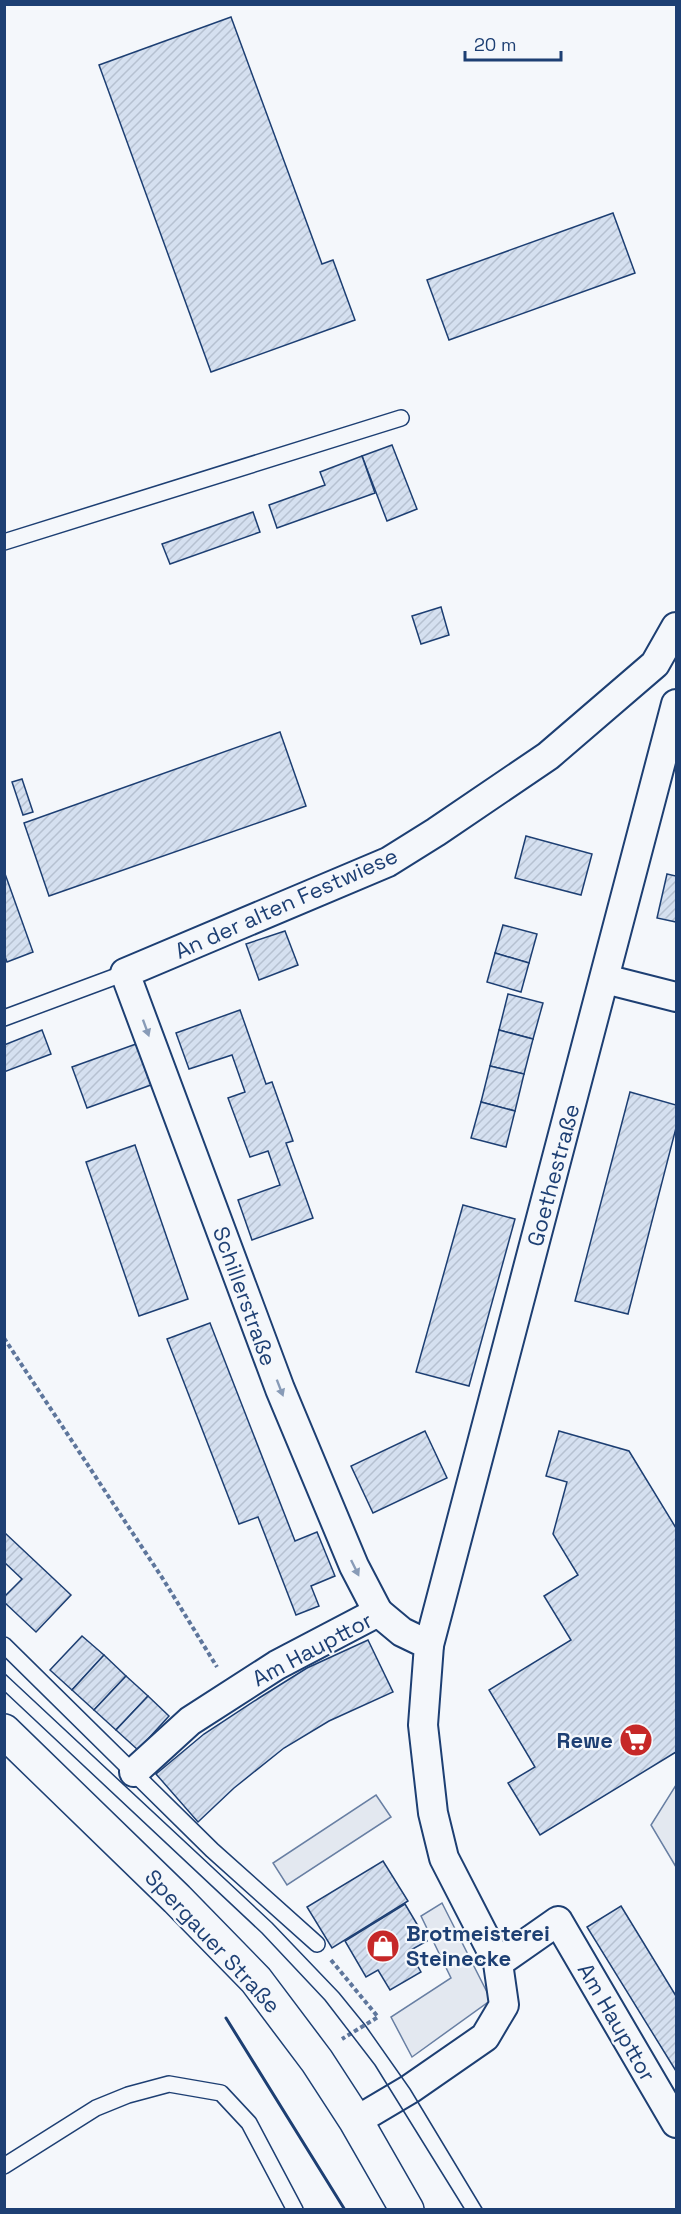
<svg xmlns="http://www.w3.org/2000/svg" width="681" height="2214" font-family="'Space Grotesk',sans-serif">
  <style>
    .parking { fill: #e3e8f0; stroke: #687fa3; stroke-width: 1.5 }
    .building { fill: url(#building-hatch); stroke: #1d3f73; stroke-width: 1.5 }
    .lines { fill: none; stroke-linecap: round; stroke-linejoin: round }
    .service-casing { stroke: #1d3f73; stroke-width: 18 }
    .minor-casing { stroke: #1d3f73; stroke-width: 32 }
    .secondary-casing { stroke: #1d3f73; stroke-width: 36 }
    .path { stroke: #5e769c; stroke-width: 4; stroke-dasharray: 4.5 3; stroke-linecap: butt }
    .service { stroke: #f4f7fb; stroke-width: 15 }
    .minor { stroke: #f4f7fb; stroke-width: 28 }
    .secondary { stroke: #f4f7fb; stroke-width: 33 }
    .tram { stroke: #1d3f73; stroke-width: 1.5 }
    .wall { stroke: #1d3f73; stroke-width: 3 }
    .oneway { fill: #889bb7 }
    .labels { text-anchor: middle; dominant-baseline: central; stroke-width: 4.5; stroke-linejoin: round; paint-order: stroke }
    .street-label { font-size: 22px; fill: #1d3f73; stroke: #f4f7fb }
    .poi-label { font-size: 22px; font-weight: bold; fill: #1d3f73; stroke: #f4f7fb; text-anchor: end }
  </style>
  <defs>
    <pattern id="building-hatch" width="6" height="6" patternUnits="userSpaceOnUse" patternTransform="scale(1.5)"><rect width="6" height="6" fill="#d5e0f0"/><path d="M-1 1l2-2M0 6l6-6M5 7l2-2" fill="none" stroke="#b6c1d1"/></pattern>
  </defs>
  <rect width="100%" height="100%" fill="#f4f7fb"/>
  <g class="parking">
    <polygon points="676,1785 676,1867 651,1825"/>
    <polygon points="376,1795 391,1817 287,1885 273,1863"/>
    <polygon points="442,1903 491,2000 412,2057 391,2017 451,1978 421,1916"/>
  </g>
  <g class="building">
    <polygon points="231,17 322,264 333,260 355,320 211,372 99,65"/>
    <polygon points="613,213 635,273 449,340 427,280"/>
    <polygon points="392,445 417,509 387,521 362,456"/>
    <polygon points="362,456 375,493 277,528 269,505 325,485 320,472"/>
    <polygon points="253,512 260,532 170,564 162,544"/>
    <polygon points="441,607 449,635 421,644 412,616"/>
    <polygon points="280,732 306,806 49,896 24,823"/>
    <polygon points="22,779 33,812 23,815 12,782"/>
    <polygon points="526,836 592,854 581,895 515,878"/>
    <polygon points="4,871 33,952 7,962 4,954"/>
    <polygon points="667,874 676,876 676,922 657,918"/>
    <polygon points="503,925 537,934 529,963 495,953"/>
    <polygon points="285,931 298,965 259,980 246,944"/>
    <polygon points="495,953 529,963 521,992 487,982"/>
    <polygon points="508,994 543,1003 533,1039 499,1030"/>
    <polygon points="240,1010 266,1084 272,1082 293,1141 286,1143 313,1218 252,1240 238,1200 280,1185 268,1151 250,1157 228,1098 245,1092 232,1055 189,1069 176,1033"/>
    <polygon points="42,1030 51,1054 4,1072 4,1045"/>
    <polygon points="499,1030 533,1039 524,1074 490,1066"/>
    <polygon points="136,1044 151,1085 87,1108 72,1067"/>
    <polygon points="490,1066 524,1074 515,1111 481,1102"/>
    <polygon points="630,1092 676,1105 676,1128 628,1314 575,1301"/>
    <polygon points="481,1102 515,1111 506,1147 471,1138"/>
    <polygon points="135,1145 188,1299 139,1316 86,1162"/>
    <polygon points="463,1205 515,1219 469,1386 416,1372"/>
    <polygon points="210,1323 295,1541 317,1532 335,1576 311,1586 319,1606 296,1615 258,1517 239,1524 167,1339"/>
    <polygon points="425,1431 447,1478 373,1513 351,1466"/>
    <polygon points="559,1431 629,1451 676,1528 676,1752 540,1835 508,1783 535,1767 489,1690 571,1640 544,1596 578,1575 553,1534 567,1482 546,1476"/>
    <polygon points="5,1533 71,1595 36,1632 4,1602 4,1597 22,1579 4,1562"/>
    <polygon points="82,1636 104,1655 72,1690 50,1670"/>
    <polygon points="368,1640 393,1692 329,1721 284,1748 234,1788 198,1822 156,1774 204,1734 259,1698 307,1668"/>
    <polygon points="104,1655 126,1676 94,1710 72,1690"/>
    <polygon points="126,1676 148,1696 116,1730 94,1710"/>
    <polygon points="148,1696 169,1716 138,1750 116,1730"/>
    <polygon points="383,1861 408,1901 332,1948 307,1907"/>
    <polygon points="405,1904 427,1941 409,1951 421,1972 390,1990 378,1970 366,1977 345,1941"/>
    <polygon points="621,1906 676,1996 676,2071 587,1927"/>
  </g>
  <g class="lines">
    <defs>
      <g id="service">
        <polyline points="4,542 401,418"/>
        <polyline points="4,1018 125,973"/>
        <polyline points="4,1645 212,1850 317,1944"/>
        <polyline points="4,2166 96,2108 128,2095 169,2084 221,2093 249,2123 295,2210"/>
      </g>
      <g id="minor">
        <polyline points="605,979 676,997"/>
        <polyline points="378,1612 354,1566 280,1389 125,973 388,862 436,832 548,756 655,664 676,627"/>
        <polyline points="429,1645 676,704"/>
        <polyline points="134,1772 190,1721 277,1665 378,1612 402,1632 429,1645 423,1725 433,1813 444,1858 498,1963 504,2005 485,2037 410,2089 356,2121"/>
        <polyline points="498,1963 558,1921 676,2123"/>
      </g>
      <polyline id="secondary" points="4,1731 177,1899 256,1980 317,2061 356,2121 407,2210"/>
    </defs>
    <use href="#service" class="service-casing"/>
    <use href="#minor" class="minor-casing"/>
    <use href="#secondary" class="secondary-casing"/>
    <g class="path">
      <polyline points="4,1338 163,1579 217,1667"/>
      <polyline points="331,1960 378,2017 342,2039"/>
    </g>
    <use href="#service" class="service"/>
    <use href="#minor" class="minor"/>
    <use href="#secondary" class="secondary"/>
    <g class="tram">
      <polyline points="4,1673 272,1923 339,1993 365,2025 410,2089 483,2210"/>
      <polyline points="4,1691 262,1933 325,2000 375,2065 465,2210"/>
    </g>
    <polyline class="wall" points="226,2018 345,2210"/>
  </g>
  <defs><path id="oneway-solid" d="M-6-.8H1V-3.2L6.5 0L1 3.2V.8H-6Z" transform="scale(1.5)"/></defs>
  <g class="oneway">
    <use href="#oneway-solid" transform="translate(146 1028) rotate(70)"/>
    <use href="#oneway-solid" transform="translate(280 1388) rotate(69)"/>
    <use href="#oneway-solid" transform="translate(355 1568) rotate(64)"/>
  </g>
  <defs>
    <symbol id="supermarket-disc" viewBox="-11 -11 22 22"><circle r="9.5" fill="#c62828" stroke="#f4f7fb"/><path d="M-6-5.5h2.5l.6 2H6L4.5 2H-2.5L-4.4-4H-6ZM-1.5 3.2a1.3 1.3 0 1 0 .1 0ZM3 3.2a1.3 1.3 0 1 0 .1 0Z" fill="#fff"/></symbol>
    <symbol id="shop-disc" viewBox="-11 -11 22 22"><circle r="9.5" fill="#c62828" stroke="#f4f7fb"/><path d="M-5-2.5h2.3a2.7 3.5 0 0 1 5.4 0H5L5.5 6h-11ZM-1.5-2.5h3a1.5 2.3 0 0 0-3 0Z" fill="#fff"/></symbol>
  </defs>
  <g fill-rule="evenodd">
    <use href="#supermarket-disc" x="617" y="1721" width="38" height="38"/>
    <use href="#shop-disc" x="364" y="1927" width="38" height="38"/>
  </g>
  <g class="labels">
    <g class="street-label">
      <text transform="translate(286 903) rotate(-24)">An der alten Festwiese</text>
      <text transform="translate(553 1175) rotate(-75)">Goethestraße</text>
      <text transform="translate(245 1296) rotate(70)">Schillerstraße</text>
      <text transform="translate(312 1649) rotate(-28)">Am Haupttor</text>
      <text transform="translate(213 1941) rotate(47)">Spergauer Straße</text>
      <text transform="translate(617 2022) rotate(60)">Am Haupttor</text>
    </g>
    <g class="poi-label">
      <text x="613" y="1740">Rewe</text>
      <text x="406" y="1933" text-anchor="start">Brotmeisterei<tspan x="406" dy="25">Steinecke</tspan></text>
    </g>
  </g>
  <rect width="681" height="2214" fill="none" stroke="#1d3f73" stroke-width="12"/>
  <path d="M465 51v9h96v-9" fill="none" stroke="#1d3f73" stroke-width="3"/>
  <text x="474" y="51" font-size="18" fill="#1d3f73" stroke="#f4f7fb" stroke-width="4.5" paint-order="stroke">20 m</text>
</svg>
